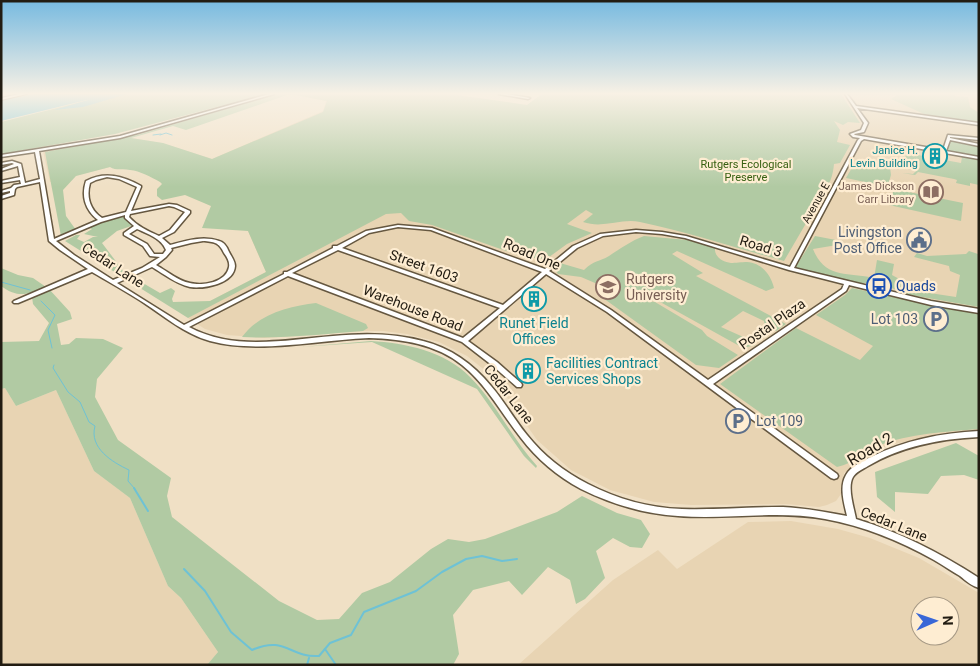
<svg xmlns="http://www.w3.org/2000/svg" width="980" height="666" font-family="Roboto,sans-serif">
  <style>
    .built { fill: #e8d4b3; fill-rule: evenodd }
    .green { fill: #b1caa3; fill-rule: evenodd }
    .water { fill: #6ec2d5 }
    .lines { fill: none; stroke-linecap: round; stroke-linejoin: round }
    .stream-far1 { stroke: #6ec2d5; stroke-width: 1 }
    .stream { stroke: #6ec2d5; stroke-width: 2 }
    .minor-casing { stroke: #655740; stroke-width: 3 }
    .highway-casing { stroke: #655740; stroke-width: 2 }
    .minor { fill: #fff; fill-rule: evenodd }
    .highway { fill: #fff; fill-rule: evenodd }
    .labels { text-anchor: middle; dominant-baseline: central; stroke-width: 4.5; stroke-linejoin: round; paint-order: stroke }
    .far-culture-label { font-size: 11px; fill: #0d838f; stroke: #feedd2; text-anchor: end }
    .far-park-label { font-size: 11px; fill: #366011; stroke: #feedd2 }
    .far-education-label { font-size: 11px; fill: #785e54; stroke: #feedd2; text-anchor: end }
    .far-street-label { font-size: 11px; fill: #221c12; stroke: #feedd2 }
    .service-label { font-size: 14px; fill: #4e5e75; stroke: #feedd2; text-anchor: end }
    .street-label { font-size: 14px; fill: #221c12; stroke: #feedd2 }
    .education-label { font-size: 14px; fill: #785e54; stroke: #feedd2; text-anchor: start }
    .transit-label { font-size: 14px; fill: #164399; stroke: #feedd2; text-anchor: start }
    .culture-label { font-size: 14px; fill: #0d838f; stroke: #feedd2 }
    .near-street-label { font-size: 16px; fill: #221c12; stroke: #feedd2 }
  </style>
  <rect width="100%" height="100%" fill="#f0e0c5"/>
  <g class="built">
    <polygon points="289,94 450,94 527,105 542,94 979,94 979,432 927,437 886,446 858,462 844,473 841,494 836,501 827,505 819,507 786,504 691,505 654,502 610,490 571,470 537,440 492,376 467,356 439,342 407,334 383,331 363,331 265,338 227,335 205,329 188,318 210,301 266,272 248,231 211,206 138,168 110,167 50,182 43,151 125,137 162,143 212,159 323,111 326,101"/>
    <polygon points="5,388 16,406 56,390 94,471 130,498 168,586 181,598 218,652 207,665 1,665 1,389"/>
    <path d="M791,521l47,8 32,9 49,20 60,35v72h-461l95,-85 45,-30 19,19 71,-47zM920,606h30v30h-30z"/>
  </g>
  <g class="green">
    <polygon points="113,94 265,94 115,134 1,154 1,122"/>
    <path d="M277,94h173l77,11 15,-11h246l9,2 -4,-2h48l19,29 -12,-1 -5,3 -9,-4 6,9 -3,12 13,3 -10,18 -6,1c-1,11 -4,23 -14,29l-1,8 -35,60c-48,-13 -96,-29 -144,-39 -19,-4 -37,7 -57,0l10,-8 -7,-4 -19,14 25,9 -25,11 -22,16 -27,-5 -86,-30 -23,-4 -8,-8 -15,1 -198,104 -123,-77 11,-6h4l-3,4 7,3 9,-5h5l-14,-3 8,-5 -5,-2 41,-14 -1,2 7,10 -17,6 -15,12 22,29 36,21 11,-5 4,3 -3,8 1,3 37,-1 56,-29 -18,-41 -46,-3 9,-22 -26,-11 -23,5 -5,-4v-7l5,-5 -2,-2c-9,-5 -20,-11 -30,-12 -7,-2 -14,1 -20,-3l-34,9 -13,14 3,26 10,14 -15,6 -16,-84 92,-17zM290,94l37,7 -4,11 -111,47 -49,-16 -32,-5 42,-12 13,4z"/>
    <polygon points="899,94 955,94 955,96 968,97 970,107 979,113 979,122 924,114 891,99"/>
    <polygon points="951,141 979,145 979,157 947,151"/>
    <polygon points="907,153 961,163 962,157 979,160 979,185 970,183 970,186 956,183 957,180 954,179 918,172 915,175 902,173 913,174 916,171 895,165 902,165"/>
    <polygon points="857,159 890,167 891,175 888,185 884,186 846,178"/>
    <polygon points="894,189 963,203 961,221 889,205"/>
    <path d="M644,236l43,4 28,8c-1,9 8,14 16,15 4,0 11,-1 16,-1 15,1 24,13 27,26l-8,3 -89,-40 -5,3 31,19 -7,3 90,48 -10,7 -11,-4 -1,-6 -21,-10 -22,16 29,13 6,5 -13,3 -99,-55 -11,-4 14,12 8,1 47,28 5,6 31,19 -19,13 -23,-3 -93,-67 -1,-12 -21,-9 -23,-3 -3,-4 5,-7 24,7c10,-10 15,-8 25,-14 12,-8 22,-15 35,-20z"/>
    <path d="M815,236l21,4 1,5 -24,4c12,30 34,23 61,29l3,-18 17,4 -2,11 31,17 33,5 4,-22 -10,-4 -1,-5 -35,-9 3,-4 10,3 39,-2 3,-3 9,3 1,53 -74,-13 -24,-11h-27l-59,-15z"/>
    <path d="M1,268l17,7 15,3 13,9c-18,7 -27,12 -45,-1z"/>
    <path d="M852,288l96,21 31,4v116c-33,3 -69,4 -101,17 -16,6 -23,17 -41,21l-117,-83 76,-56 64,32 13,-14 -57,-31 29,-20z"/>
    <polygon points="49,289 70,312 72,319 57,324 61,345 69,344 76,338 103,339 123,348 97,379 95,397 118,440 171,478 167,496 172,517 279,601 317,620 339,619 362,593 390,582 431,549 448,539 469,542 485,539 557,512 582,496 617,513 641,520 650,534 642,548 630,547 613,538 596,551 605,578 585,599 576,604 570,580 548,567 522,595 509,581 473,590 453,615 459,654 453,665 207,665 218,652 181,598 168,586 130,498 94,471 56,390 16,406 5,388 1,389 1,342 39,341 49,323 33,304 32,297"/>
    <path d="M316,303l50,21 2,4 -5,3c-40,3 -80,8 -121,6 16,-23 48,-31 74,-34z"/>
    <path d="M371,341c34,2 74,10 99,36 26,26 42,62 67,89l-1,2 -12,-12 -47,-67 -105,-47 -71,5z"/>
    <polygon points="956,443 979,456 979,480 964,475 941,476 928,494 895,492 895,512 877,497 875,472"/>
  </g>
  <polygon class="water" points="34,94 127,94 83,107 54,110 91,99 1,121 1,100"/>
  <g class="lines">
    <g class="stream-far1">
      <polyline points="153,135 161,134"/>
      <polyline points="160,135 166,133 172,135"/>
      <polyline points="1,282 30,290"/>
      <polyline points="41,301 55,315 48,330 52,348"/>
      <path d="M54,365l-1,3 15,24 12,10 9,20 6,4c-6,22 17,36 34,44l-1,11 7,8"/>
    </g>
    <g class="stream">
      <polyline points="134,488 148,511"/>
      <path d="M184,569l21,22 26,41 21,18c34,-15 37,8 67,6l11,-13 21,-8 13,-23 52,-21 26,-19 24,-13 16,-3 20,5 15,-2"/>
      <polyline points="325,649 336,665"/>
      <polyline points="307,665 309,658"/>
    </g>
    <defs>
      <g id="minor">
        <path d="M269,94h5l-154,44 -81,13 15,88 44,-19c-13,-10 -17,-24 -12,-39 19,-10 37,-5 55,5v1l-10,24 38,-7 8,1 13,6v2l-16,19 -12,6 8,7c15,-4 33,-10 49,-4 5,1 8,6 10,11 2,4 6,9 6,14 -1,18 -31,23 -45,21 -14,-3 -26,-13 -38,-20l-35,16 67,42 100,-51v-2h3l46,-24v-2h4l29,-15 32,-6 34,3 113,41 28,-23 27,-12 36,-4 26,2 24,4 104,31 68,-127 2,-2 -7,-1 -3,-3 11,-4 3,-7 -19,-29h2l9,12 123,17v2l-122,-17 11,15 -4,9 -10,2 1,1 88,15 5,-15 31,3v2l-29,-3v1l29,6v2l-29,-6 -4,11 33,6v2l-115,-20 -3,2 -67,127 137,33 48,8v4l-48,-8 -82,-20 -3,6 -133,93 124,90 1,2 -1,2 -3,1 -3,-1 -224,-166 -61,-38 -78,67 29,21 24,21 1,2 -1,2h-4l-24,-21 -31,-24 -174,-66 -99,51c45,24 96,13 144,9 31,-3 61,-3 90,5 28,7 50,23 68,45 13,15 23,33 36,49 16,20 37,37 61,49 29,15 61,24 94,25 34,1 67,-2 101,-2 22,1 43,5 64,9 -3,-13 -8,-29 -1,-41 5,-9 16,-14 25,-18 34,-17 70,-24 108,-26v6c-39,2 -77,9 -111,29 -5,3 -12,6 -15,11 -6,10 1,31 3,42 44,13 84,34 123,59v10c-7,-2 -13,-7 -19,-12 -9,-5 -17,-11 -26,-16 -34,-19 -70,-34 -109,-41 -49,-9 -97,1 -147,-3 -33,-2 -67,-12 -97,-27 -24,-13 -44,-30 -60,-51 -20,-25 -34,-53 -59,-73 -26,-21 -60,-26 -93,-27 -50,2 -111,16 -159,3 -25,-7 -45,-24 -66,-38 -17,-11 -35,-21 -52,-31l-74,31h-4l-1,-1 1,-1 74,-32 -28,-19 -11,-9 -9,-59 -23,5 -2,2 -1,6 -13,4v-3l9,-3v-2l-9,2v-2l10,-3 3,-3 7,-1 -1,-4 -19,3v-2l19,-4 -2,-11 -17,5v-2l13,-5 -2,-1 -11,2v-2l11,-2 9,3 4,19 15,-4 -5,-27 -34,5v-2l119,-19zM107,177l12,2 18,8 -11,25 -24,6c-12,-8 -16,-21 -12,-35l6,-3zM169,206l5,1 11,5 -15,18 -11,6c-11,-5 -22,-10 -30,-19l1,-3zM125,215v3l9,8 -10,7v2l19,11 7,10 10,1 -18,11 -29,12 -39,-25 -18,-14 45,-19zM398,227l33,3 111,42 -39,33 -161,-57 27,-15zM137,229c11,5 24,9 29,21l-3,4h-9l-7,-10 -18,-10zM636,232l26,2 23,4 104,32 55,14 -2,5 -134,91 -97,-70 -62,-39 28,-23 26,-12zM203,241c11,1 16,1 21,12 3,4 6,9 5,14 -3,16 -27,19 -39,16 -12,-2 -23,-12 -34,-18l10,-8 6,-7 -1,-2 20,-5zM338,250l162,58 -37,30 -171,-65z"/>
        <polygon points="499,94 507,94 530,98 528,99"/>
      </g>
      <polygon id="highway" points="19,94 27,94 1,100 1,98"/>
    </defs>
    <use href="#minor" class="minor-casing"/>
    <use href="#highway" class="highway-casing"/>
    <use href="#minor" class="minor"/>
    <use href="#highway" class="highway"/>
  </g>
  <linearGradient id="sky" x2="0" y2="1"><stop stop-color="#77bae0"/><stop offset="0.5" stop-color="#f8f1e5"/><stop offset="1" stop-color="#f8f1e5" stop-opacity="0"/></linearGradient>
  <rect width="980" height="187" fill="url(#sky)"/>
  <defs>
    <symbol id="building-ring" viewBox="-11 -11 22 22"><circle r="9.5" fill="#feedd2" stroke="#0f9aa8" stroke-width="1.5"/><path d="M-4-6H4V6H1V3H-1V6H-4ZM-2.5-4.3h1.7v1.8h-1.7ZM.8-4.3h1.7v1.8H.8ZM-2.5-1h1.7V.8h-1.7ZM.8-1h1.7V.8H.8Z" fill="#0f9aa8"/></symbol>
    <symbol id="library-ring" viewBox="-11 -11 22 22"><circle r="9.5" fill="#feedd2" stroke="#8d6e63" stroke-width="1.5"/><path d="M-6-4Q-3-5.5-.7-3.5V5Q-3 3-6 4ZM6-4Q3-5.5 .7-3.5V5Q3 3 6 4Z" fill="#8d6e63"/></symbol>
    <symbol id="civic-ring" viewBox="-11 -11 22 22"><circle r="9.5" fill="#feedd2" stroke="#5c6f8a" stroke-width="1.5"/><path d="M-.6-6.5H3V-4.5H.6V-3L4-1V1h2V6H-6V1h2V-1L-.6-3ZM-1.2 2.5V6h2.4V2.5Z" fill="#5c6f8a"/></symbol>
    <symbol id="bus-ring" viewBox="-11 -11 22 22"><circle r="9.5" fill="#feedd2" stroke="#1a4fb4" stroke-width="1.5"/><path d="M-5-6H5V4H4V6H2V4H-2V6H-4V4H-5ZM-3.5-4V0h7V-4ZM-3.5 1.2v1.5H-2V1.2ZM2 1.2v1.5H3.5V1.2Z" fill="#1a4fb4"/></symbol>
    <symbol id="university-ring" viewBox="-11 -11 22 22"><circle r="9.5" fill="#feedd2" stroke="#8d6e63" stroke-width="1.5"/><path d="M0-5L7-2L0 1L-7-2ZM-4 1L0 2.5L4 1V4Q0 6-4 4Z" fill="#8d6e63"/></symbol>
    <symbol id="parking-ring" viewBox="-11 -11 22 22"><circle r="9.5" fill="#feedd2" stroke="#5c6f8a" stroke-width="1.5"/><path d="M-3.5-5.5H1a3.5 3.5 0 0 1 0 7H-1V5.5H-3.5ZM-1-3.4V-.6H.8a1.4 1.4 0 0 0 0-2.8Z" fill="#5c6f8a"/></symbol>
  </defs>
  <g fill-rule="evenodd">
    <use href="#building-ring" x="921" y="142" width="28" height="28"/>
    <use href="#library-ring" x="917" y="178" width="28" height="28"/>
    <use href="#civic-ring" x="905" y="226" width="28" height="28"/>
    <use href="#bus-ring" x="865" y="272" width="28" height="28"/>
    <use href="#university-ring" x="594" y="273" width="28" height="28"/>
    <use href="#building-ring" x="520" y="285" width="28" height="28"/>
    <use href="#parking-ring" x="922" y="305" width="28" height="28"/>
    <use href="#building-ring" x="514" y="357" width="28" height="28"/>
    <use href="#parking-ring" x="724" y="407" width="28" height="28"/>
  </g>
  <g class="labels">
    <g class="far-culture-label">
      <text x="918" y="150">Janice H.<tspan x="918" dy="13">Levin Building</tspan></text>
    </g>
    <g class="far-park-label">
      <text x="746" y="164">Rutgers Ecological<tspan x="746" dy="13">Preserve</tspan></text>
    </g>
    <g class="far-education-label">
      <text x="914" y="186">James Dickson<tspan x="914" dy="13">Carr Library</tspan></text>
    </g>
    <g class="far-street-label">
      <text transform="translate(816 203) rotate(-61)">Avenue E</text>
    </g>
    <g class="service-label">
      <text x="902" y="232">Livingston<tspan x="902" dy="16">Post Office</tspan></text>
      <text x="918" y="319">Lot 103</text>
      <text x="756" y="421" text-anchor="start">Lot 109</text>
    </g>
    <g class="street-label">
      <text transform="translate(761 246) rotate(17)">Road 3</text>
      <text transform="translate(532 254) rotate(23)">Road One</text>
      <text transform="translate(113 265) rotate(33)">Cedar Lane</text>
      <text transform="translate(424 266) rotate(20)">Street 1603</text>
      <text transform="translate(413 308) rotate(21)">Warehouse Road</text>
      <text transform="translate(772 324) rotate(-35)">Postal Plaza</text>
      <text transform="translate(509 394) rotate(52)">Cedar Lane</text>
      <text transform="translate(894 524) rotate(22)">Cedar Lane</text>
    </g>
    <g class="education-label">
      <text x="626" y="279">Rutgers<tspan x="626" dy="16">University</tspan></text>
    </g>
    <g class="transit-label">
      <text x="896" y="286">Quads</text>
    </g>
    <g class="culture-label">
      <text x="534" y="323">Runet Field<tspan x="534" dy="16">Offices</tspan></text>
      <text x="546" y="363" text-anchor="start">Facilities Contract<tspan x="546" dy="16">Services Shops</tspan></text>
    </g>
    <g class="near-street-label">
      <text transform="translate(870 449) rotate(-30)">Road 2</text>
    </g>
  </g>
  <rect width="980" height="666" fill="none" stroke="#221c12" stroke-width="5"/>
  <g transform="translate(935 621) rotate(88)"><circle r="24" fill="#feedd2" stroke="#a69985"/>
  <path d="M0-4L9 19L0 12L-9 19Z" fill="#3967d7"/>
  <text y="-8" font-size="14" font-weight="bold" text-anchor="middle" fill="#221c12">N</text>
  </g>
</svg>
